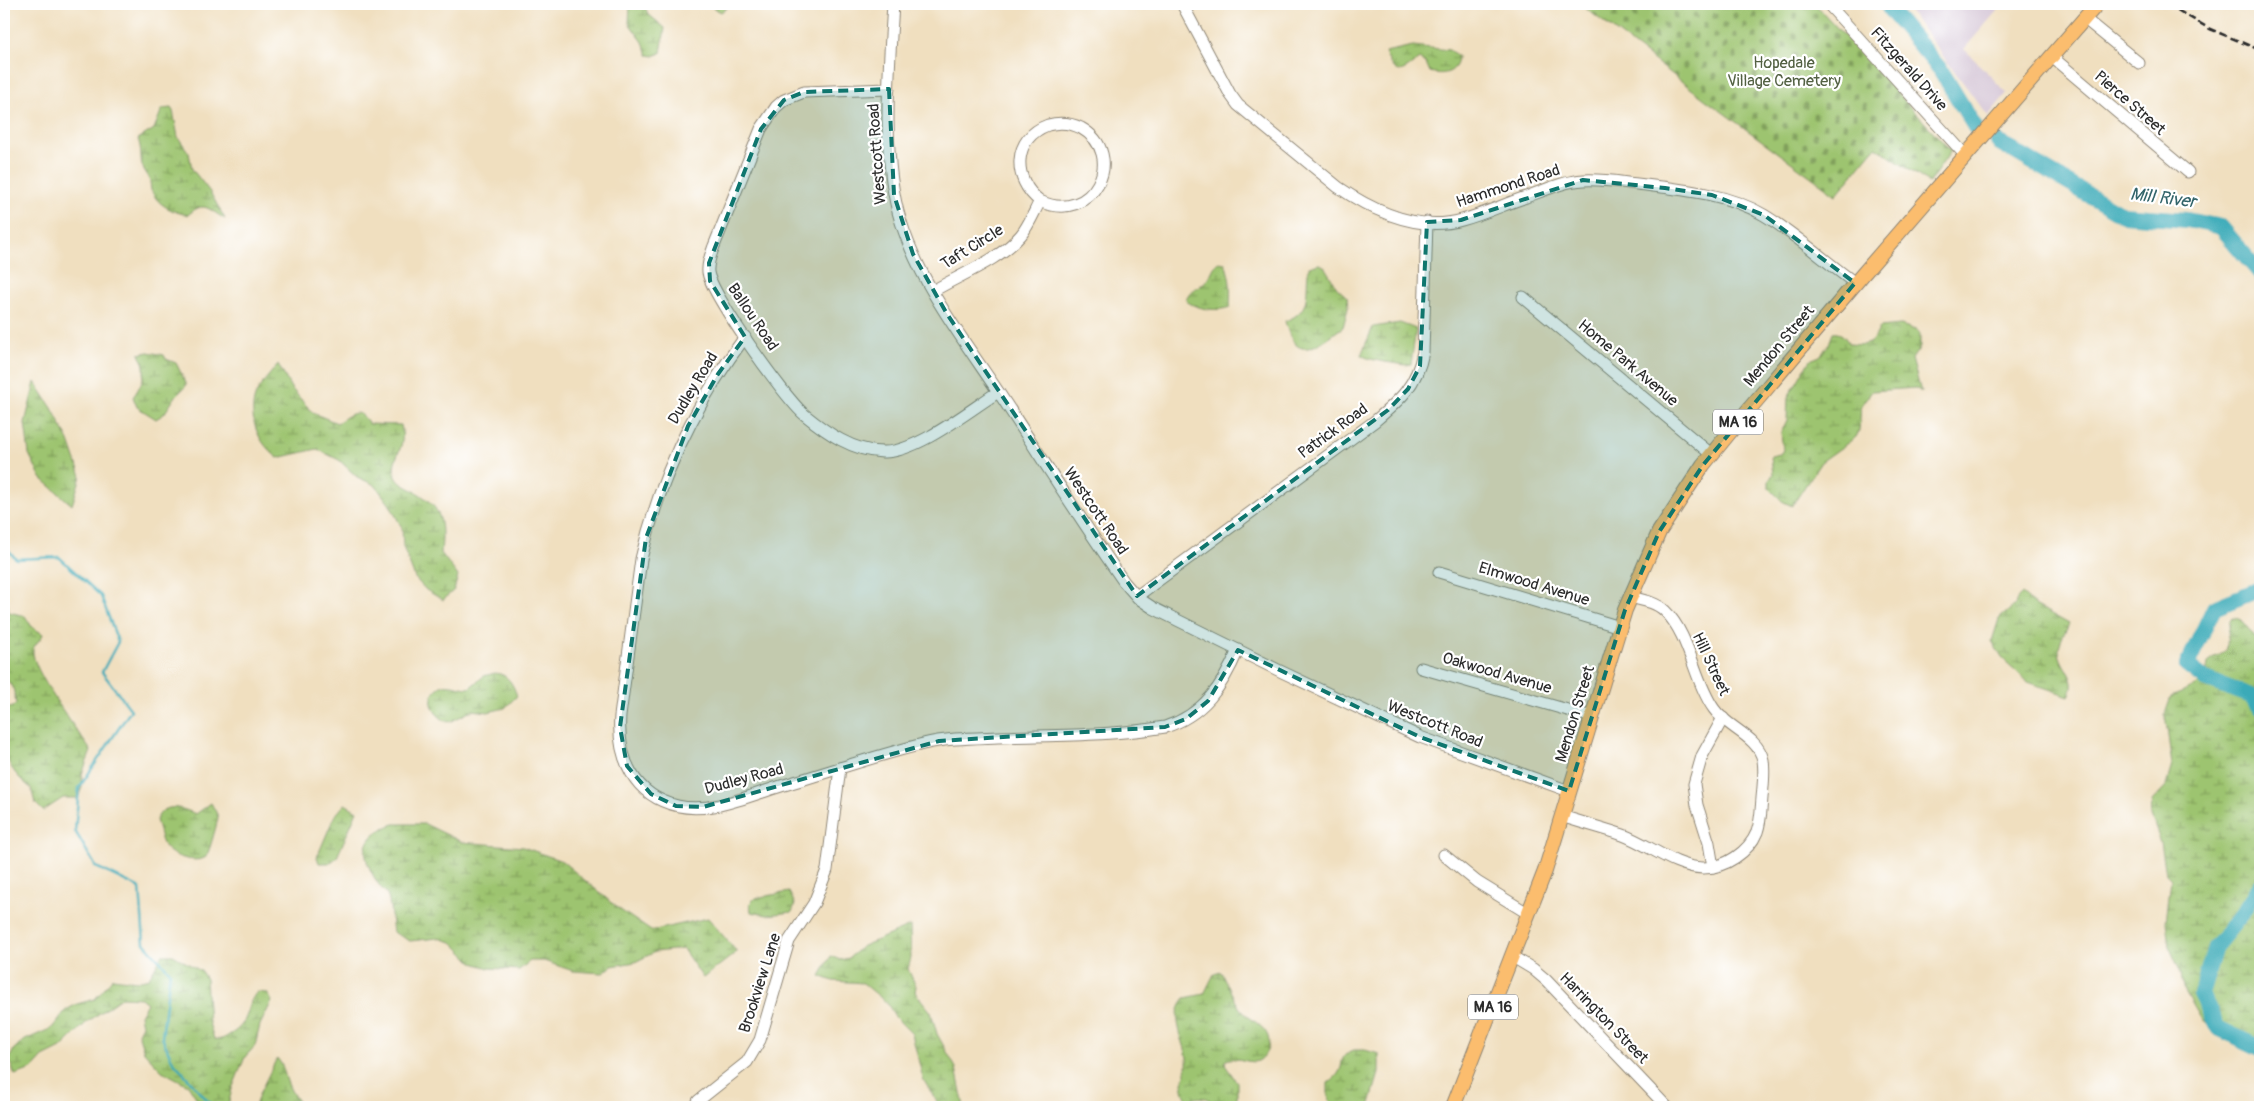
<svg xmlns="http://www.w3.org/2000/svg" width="2264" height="1111" font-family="Pangolin,sans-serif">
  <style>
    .industrial { fill: #cfbed0 }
    .wetland { fill: url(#wetland-marsh); stroke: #64784d }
    .cemetery { fill: url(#cemetery-stones); stroke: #64784d }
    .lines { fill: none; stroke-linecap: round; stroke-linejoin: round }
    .stream { stroke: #3baab8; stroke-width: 2.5 }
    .river { stroke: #3baab8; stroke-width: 16 }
    .minor-casing { stroke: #8e8575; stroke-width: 13 }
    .major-casing { stroke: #8e8575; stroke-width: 16 }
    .minor { stroke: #fff; stroke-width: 11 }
    .major { stroke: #fbbd6e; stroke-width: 14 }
    .rail { stroke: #2b2b2b; stroke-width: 2.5; stroke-dasharray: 8 4; stroke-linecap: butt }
    .marked { fill: #0f766e; fill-opacity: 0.2; stroke: #0f766e; stroke-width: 4; stroke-dasharray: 10 6; stroke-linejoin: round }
    .labels { text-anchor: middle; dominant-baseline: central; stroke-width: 4.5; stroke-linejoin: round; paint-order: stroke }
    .shield { fill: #fff; stroke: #6b6b6b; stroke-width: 1 }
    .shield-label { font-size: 15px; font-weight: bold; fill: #2b2b2b }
    .park-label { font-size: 16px; fill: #536143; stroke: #fff }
    .street-label { font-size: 16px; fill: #2b2b2b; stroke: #fff }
    .water-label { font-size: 18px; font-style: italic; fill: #32646a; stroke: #fff }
  </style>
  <defs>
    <pattern id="wetland-marsh" width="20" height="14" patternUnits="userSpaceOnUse" patternTransform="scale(1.25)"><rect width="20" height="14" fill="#9dc46f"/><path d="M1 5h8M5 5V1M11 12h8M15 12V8" fill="none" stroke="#809f5b"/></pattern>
    <pattern id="cemetery-stones" width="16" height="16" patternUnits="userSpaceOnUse" patternTransform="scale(1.25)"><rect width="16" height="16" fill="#9dc46f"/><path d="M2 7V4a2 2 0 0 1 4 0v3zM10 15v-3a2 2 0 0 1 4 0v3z" fill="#809f5b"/></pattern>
  </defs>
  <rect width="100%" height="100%" fill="#fff"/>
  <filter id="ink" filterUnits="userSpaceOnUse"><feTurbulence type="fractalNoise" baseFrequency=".02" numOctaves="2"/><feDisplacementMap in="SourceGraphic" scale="10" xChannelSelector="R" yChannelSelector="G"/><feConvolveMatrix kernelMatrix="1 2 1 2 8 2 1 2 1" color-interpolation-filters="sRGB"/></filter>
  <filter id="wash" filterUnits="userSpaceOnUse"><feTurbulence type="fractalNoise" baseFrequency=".0096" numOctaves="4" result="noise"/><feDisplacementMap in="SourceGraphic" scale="20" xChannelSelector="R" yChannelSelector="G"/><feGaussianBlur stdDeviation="1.12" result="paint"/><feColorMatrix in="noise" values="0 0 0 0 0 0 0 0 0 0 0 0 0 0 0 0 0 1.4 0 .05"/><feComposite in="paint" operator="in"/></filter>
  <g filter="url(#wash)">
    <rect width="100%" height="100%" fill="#f0dfbf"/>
    <polygon class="industrial" points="1904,4 2003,4 1964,49 2007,93 1988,116"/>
    <g class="wetland">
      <polygon points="630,4 644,4 648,14 665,28 661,53 654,56 648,55 643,42 629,23"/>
      <polygon points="707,4 732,4 721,12"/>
      <path d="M1413,46l36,4 9,6c0,17 -15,20 -28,16l-4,-9 -7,-4c-19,15 -24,19 -34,-7z"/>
      <path d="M171,108l2,3 5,26 11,16 3,16 18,23 15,27c-17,-10 -21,-19 -37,-4 -15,-3 -30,-9 -37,-25 -1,-4 0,-7 -2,-11 -1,-5 -6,-9 -7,-14 -2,-9 0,-15 -4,-26l16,-10 8,-20z"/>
      <path d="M1219,262l6,1c6,16 6,28 5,44 -13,5 -33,2 -44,-6 2,-13 15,-13 22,-22 4,-6 5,-13 11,-17z"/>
      <path d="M1319,264l5,2 13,22 10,9 1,11 -5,19c-27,19 -47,39 -58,-6 29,-10 19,-31 24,-54z"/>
      <path d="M1400,323l16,6 -5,35 -5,1c-12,-2 -36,-4 -45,-10l12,-28z"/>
      <path d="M1901,325l17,6 2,3v13l-8,12 9,33 -5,-4 -44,3 -11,16 -2,24 -3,6 -35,25 -29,44 -10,-5 -13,-13v-8l4,-5 -2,-19 9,-2 3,-4 -2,-17 6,-13 1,-23 22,-37 10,-4 9,-12 4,-11c9,-1 12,4 16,11 19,2 23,1 31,-17z"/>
      <path d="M148,352l16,3 2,4 10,4 10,20v3l-10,10 -12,18 -8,5 -19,-12 -4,-10c6,-8 13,-21 11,-31 0,-4 -4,-8 -5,-12z"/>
      <path d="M278,364l13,24 22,25 24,10c14,-9 22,-17 32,1l32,1c1,5 2,11 1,16 -1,11 -11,21 -7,33 3,9 9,11 16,15 31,17 33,31 30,64l17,23 -4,14 -11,10 -17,-10 -11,-12 -12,-31 -1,-19 -12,-23 -15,-20 -18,-8 -18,-17 -22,-11 -39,9c-18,-13 -29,-36 -24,-58 3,-13 16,-25 24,-36z"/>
      <polygon points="35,382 52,408 69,441 81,476 72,505 41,478 29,454 25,423"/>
      <path d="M4,582l5,30 16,4 7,11 11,7c-2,6 -9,10 -10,16 -3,18 46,83 58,101l-9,23v13l-4,11h-15l-20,13 -8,-8 -4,-15c-31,-24 -27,-41 -27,-79l9,-2 3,-4 -3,-16 -9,-10z"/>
      <path d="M2022,594l13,11 34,19c-3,8 -10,17 -10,26 0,17 21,28 10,46l-41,-14 -26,-24 -10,-17 7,-22 16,-14 2,-6z"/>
      <path d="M2232,618l8,1 17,20v34l3,6v367l-26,-6 -17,-8 -17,-15 -17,-29 -2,-15 -12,-27 -3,-24 5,-43 -5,-5 -5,-31 -10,-27 1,-15 14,-15 6,-21 -7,-51 6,-17c17,-7 35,-12 37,-34l18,-13 4,-29z"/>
      <path d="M495,673c13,1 18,11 22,23l-12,12 -17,4 -15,-2 -23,12c-16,-3 -27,-26 -9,-36 7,-4 20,2 28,2l15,-12z"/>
      <path d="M211,803c2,4 6,10 7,14 0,4 -10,39 -12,40 -10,7 -35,0 -42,-11 -4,-7 -5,-18 -8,-26 9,-19 25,-12 40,-6z"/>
      <polygon points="345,804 357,811 337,857 330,863 319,863 317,857 334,817"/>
      <path d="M394,824h31l37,18 61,5 39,14 57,48 32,22 57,-13 29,34 -34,26 -20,-29 -28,3 -20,10 -23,4 -9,7 -30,-2 -29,-10h-14l-11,9 -30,-2 -16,-5 -21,-21 -14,-4 -28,3 -17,-9c-2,-11 -2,-28 -6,-38 -2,-3 -6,-5 -8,-9 -19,-29 -21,-49 15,-61z"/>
      <polygon points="789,892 795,904 792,912 767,915 751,912 750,903 755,898"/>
      <polygon points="910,926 911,958 908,969 916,986 915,992 931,1012 937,1034 956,1068 964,1107 940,1107 923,1079 912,1034 896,1018 887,1003 863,983 833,981 820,976 831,956 840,960 849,958 861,947"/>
      <path d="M162,955h11l28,16 5,8 3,44 5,16c7,1 9,0 15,-4 24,-13 14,-27 28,-43l10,1 5,8 -12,24 -5,21 -10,11 -13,32 -4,17 -18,-1 -13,-6 -9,-14 -26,-14 -18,-19 -6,-19 4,-8 -2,-10 7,-12 -6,-5 -19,-1 -36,26 -25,25 -18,9 -11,12 -17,6 -6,-15 5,-11 11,-9 27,-12 14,-18 11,-6 18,-5 18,-21 24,3 12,-3z"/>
      <path d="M1221,972c6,11 11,24 18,35 9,14 35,20 29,41 -1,4 -5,10 -8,12 -8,6 -23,-5 -34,0l-1,5 12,17v25h-21c-6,-11 -17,-11 -28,-7 -12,-14 1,-27 -1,-42 -3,-20 -18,-41 -2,-60l19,-4 10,-20z"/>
      <path d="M1354,1050h11l14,4v19l-10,34h-37l-4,-12v-12c2,-2 7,-5 9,-8 9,-11 -1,-18 17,-25z"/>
      <path d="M277,1058c7,8 7,16 11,26 4,9 8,16 15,23h-48l4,-13z"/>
    </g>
    <polygon class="cemetery" points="1580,4 1815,4 1951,151 1929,183 1876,147 1836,195 1706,100"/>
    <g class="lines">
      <polyline class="stream" points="4,545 16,559 59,557 101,596 118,642 102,672 131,710 79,788 75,831 96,867 140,888 144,943 170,972 162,1037 172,1060 213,1107"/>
      <g class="river">
        <polyline points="1887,4 1891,11 1940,69 1975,127"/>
        <polyline points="1998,142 2123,215 2187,220 2221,227 2260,273"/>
        <polyline points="2260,589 2214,608 2187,665 2205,679 2251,696 2260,707"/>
        <polyline points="2260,886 2242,914 2215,947 2201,994 2218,1028 2260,1048"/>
      </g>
    </g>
  </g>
  <g filter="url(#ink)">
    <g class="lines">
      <defs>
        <g id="minor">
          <path d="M893,4c-4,64 -12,157 8,218 20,64 65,121 102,177 40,61 79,123 121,183l14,16 15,10 127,63 140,66 149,54"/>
          <path d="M1182,4l48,90 8,11 100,82c35,24 81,45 124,33 22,-6 43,-16 64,-23 19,-7 38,-16 58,-17 18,-1 35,2 53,4 42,5 90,9 127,31 30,18 62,47 91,68"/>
          <polyline points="1828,4 1966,156"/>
          <polyline points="2085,19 2139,63"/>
          <polyline points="2052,57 2188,172"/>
          <path d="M889,89l-85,3 -20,8 -8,7 -15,22 -47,117c-3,8 -7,17 -6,26 2,21 78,128 97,143 22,18 48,36 77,37 33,2 88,-42 116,-60"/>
          <path d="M933,291c27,-16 68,-32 88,-56 8,-10 13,-23 19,-34 -28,-21 -28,-63 8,-76 11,-3 23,-2 33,3 48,27 11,98 -41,73"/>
          <polyline points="1523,297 1711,454"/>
          <path d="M745,337c-51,68 -85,139 -104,222l-21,157c-3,42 14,80 58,90 33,7 68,-9 100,-19 48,-14 96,-31 145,-43 25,-6 50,-6 75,-7 55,-2 113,-1 167,-10 38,-12 58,-41 73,-77"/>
          <polyline points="1439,572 1620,627"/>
          <path d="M1137,596l238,-175c25,-21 42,-36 48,-69l4,-130"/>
          <polyline points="1421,668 1592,717"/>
          <path d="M1562,816c20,7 41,12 61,19 27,10 51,32 80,33 22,0 46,-16 54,-36 4,-11 4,-23 5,-34 1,-12 3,-26 1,-38 -5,-24 -36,-32 -49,-51 -20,-28 -24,-74 -49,-98 -9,-9 -23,-11 -35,-14"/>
          <polyline points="1444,855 1477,882 1529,914"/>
          <polyline points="1713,867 1709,843 1697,805 1694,784 1702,756 1723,718"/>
          <polyline points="1513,957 1533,969 1546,980 1667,1107"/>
          <polyline points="698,1101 747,1062 760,1040 789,941 814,903 827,870 840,768"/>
        </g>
        <polyline id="major" points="1453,1107 1545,871 1625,610 1659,532 1703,465 1734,427 1864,273 2097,4"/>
      </defs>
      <use href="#minor" class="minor-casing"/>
      <use href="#major" class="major-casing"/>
      <use href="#minor" class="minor"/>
      <use href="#major" class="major"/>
      <polyline class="rail" points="2167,4 2210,29 2260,50"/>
    </g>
  </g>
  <path class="marked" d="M889,89l5,106 19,59 34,60 190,282 251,-186 20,-21 12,-23 7,-144 34,-2 122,-40 82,8 47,7 52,20 91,68 -152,182 -44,67 -34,78 -56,181 -149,-54 -182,-87 -30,51 -22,18 -21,8 -226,14 -236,66 -27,-1 -25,-12 -24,-28 -7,-39 26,-189 42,-112 30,-52 27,-37 -35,-56 -1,-18 52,-134 23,-29 20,-8z"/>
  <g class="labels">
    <g class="shield">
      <rect x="1713" y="409.5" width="50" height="25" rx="4"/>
      <rect x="1468" y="994.5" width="50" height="25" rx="4"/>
    </g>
    <g class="shield-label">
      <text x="1738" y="422">MA 16</text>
      <text x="1493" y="1007">MA 16</text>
    </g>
    <g class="park-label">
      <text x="1784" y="63">Hopedale<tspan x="1784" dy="18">Village Cemetery</tspan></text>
    </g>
    <g class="street-label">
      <text transform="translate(1909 69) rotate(48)">Fitzgerald Drive</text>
      <text transform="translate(2130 103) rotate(41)">Pierce Street</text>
      <text transform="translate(877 154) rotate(-94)">Westcott Road</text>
      <text transform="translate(1508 186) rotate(-18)">Hammond Road</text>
      <text transform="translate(972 247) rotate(-32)">Taft Circle</text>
      <text transform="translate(753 317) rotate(56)">Ballou Road</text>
      <text transform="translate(1779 346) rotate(-50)">Mendon Street</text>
      <text transform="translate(1628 363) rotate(40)">Home Park Avenue</text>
      <text transform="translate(693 388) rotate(-59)">Dudley Road</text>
      <text transform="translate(1333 431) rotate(-36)">Patrick Road</text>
      <text transform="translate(1096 511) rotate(56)">Westcott Road</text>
      <text transform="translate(1534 584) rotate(17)">Elmwood Avenue</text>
      <text transform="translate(1711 664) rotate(65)">Hill Street</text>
      <text transform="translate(1497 673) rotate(16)">Oakwood Avenue</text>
      <text transform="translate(1575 714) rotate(-73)">Mendon Street</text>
      <text transform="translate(1435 724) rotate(22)">Westcott Road</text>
      <text transform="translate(744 779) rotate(-15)">Dudley Road</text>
      <text transform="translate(760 983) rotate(-72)">Brookview Lane</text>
      <text transform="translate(1604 1018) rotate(46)">Harrington Street</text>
    </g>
    <g class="water-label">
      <text transform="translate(2163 198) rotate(7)">Mill River</text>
    </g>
  </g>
  <rect width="2264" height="1111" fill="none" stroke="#fff" stroke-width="20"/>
</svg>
